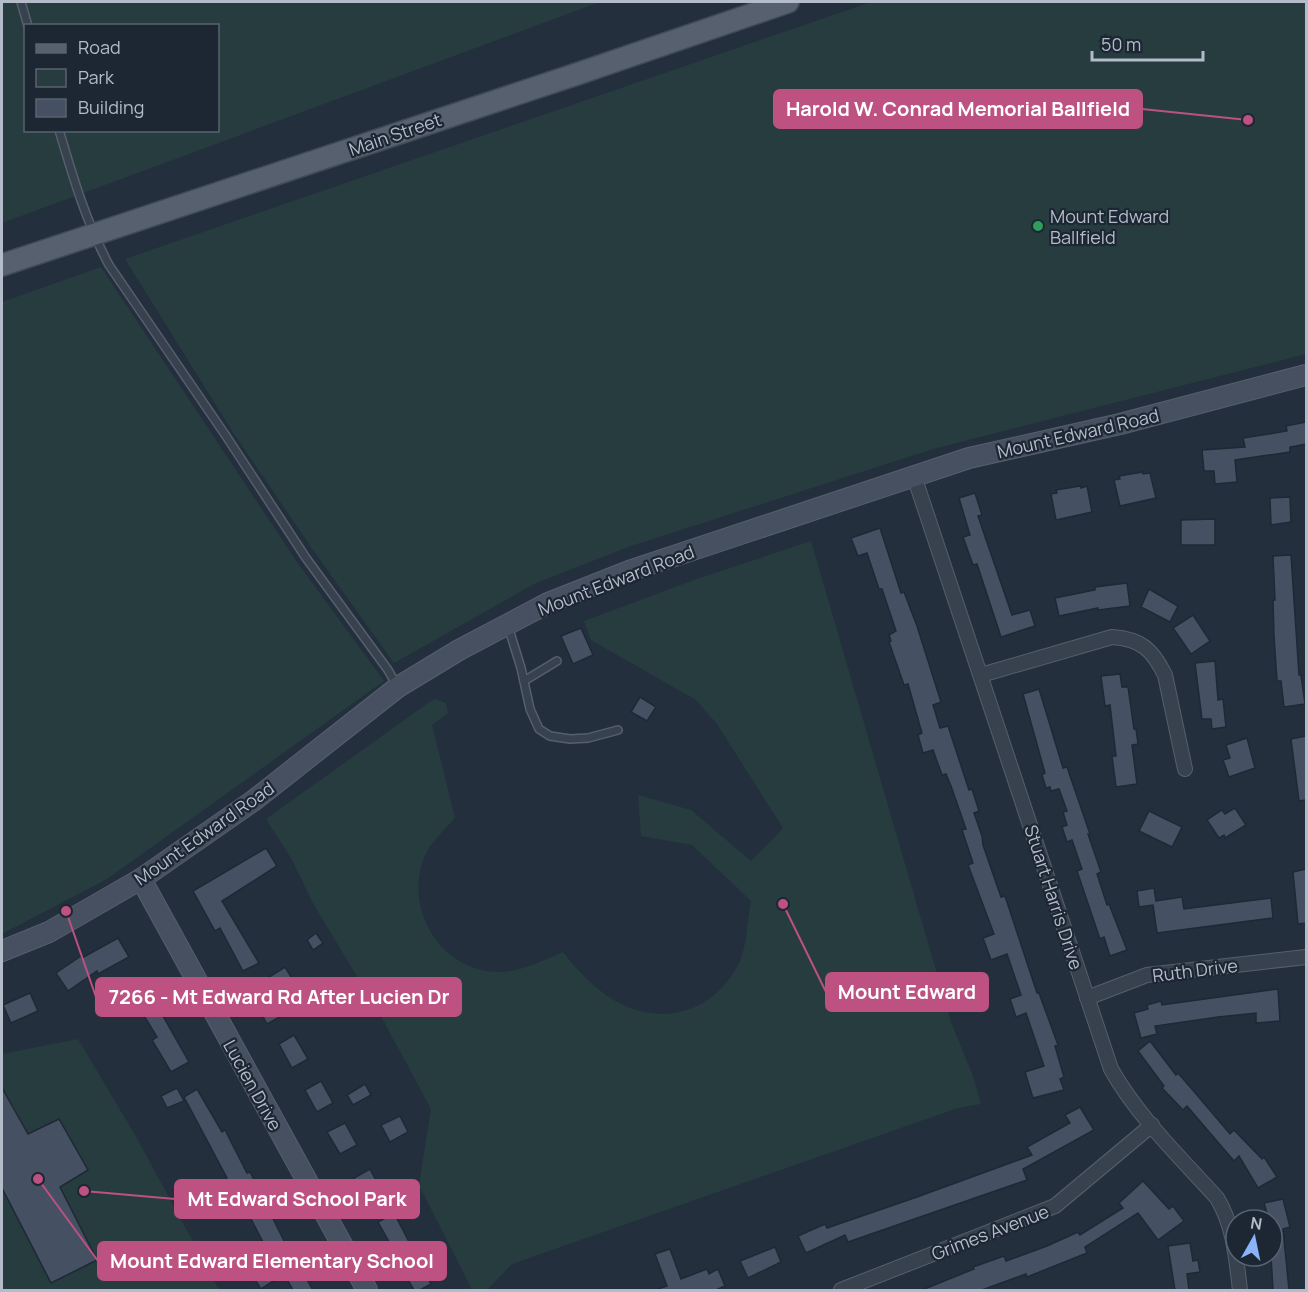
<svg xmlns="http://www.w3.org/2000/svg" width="1308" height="1292" font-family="Manrope,sans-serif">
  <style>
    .green { fill: #263c3f; fill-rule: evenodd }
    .building { fill: #455162; stroke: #1f2835; stroke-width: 1.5 }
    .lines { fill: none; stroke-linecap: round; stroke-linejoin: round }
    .lane-casing { stroke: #565f6c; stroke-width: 10 }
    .street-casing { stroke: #565f6c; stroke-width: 16 }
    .secondary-casing { stroke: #565f6c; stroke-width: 22 }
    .primary-casing { stroke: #414a57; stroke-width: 24 }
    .lane { stroke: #38414e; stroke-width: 7 }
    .street { stroke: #38414e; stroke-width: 14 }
    .secondary { stroke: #465061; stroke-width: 20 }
    .primary { stroke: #56606e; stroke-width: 21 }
    .leisure-dot { fill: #2e9e5b; stroke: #1d2633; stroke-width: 2 }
    .labels { text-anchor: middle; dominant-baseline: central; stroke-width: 4.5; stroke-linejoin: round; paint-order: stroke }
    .street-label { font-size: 18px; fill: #b4bcc9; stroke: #1d2633 }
    .poi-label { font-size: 18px; fill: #b4bcc9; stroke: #1d2633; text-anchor: start }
    .leader { fill: none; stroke: #bd5182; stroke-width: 2 }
    .callout-dot { fill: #bd5182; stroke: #1d2633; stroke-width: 2 }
    .callout { fill: #bd5182; stroke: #bd5182; stroke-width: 2 }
    .callout-label { font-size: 20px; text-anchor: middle; font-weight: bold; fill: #fff }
  </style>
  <rect width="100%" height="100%" fill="#242f3e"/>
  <g class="green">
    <path d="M2,2h598l-598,221zM26,26h192v104h-192z"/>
    <polygon points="871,2 1306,2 1306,354 933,449 631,546 536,583 394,663 313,550 234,434 125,259"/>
    <polygon points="101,267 297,562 384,681 107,879 2,934 2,302"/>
    <path d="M811,541l140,481 22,54 8,28 -23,4 -446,156 -25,26h-15l-53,-105 12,-76 -49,-91 -68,-113 -23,-47 -25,-39 162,-116 7,-4 11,4 2,10 -16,12 23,93c-13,14 -27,27 -33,45 -15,51 20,107 75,109 23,0 45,-11 66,-20 15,20 36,41 58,52 43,21 88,8 113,-32 14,-21 12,-47 17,-71l-59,-56 -51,-9 -3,-41 53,15 60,51 32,-33 -66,-104 -21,-24 -105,-60 -7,-19 110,-41z"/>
    <polygon points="78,1039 139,1142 219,1290 2,1290 2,1054"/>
  </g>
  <g class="building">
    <polygon points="1306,422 1306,444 1290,447 1290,452 1235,460 1237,482 1215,484 1214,471 1204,471 1202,450 1245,447 1243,438 1287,431 1286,426"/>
    <polygon points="1143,472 1143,474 1150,473 1156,498 1120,506 1114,480 1120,479 1119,476"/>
    <polygon points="1080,486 1081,488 1087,486 1092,512 1056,520 1051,494 1057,493 1056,490"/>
    <polygon points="975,493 982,515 978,516 1012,615 1030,610 1035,626 1001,637 977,564 973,565 963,537 970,535 959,498"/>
    <polygon points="1290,497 1291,522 1271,525 1270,498"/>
    <polygon points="1215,519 1215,545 1181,545 1181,520"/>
    <polygon points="880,528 901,593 904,592 917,626 941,702 933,705 940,728 948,726 969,790 972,789 979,811 974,813 982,836 983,845 1001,897 1005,896 1037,993 1039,993 1058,1045 1055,1046 1064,1077 1060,1079 1064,1090 1033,1098 1025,1072 1044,1066 1026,1013 1016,1017 1010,999 1021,995 1007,954 991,960 983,938 994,934 968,865 973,863 962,830 966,829 951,786 946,774 942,775 933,750 923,753 918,735 922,733 908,684 904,685 889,642 891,641 889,635 896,631 882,589 879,589 867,553 858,556 851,538"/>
    <polygon points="1291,555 1299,675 1301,675 1305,704 1284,707 1281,681 1277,681 1274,636 1273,600 1275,600 1273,556"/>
    <polygon points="1127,583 1130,606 1098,610 1098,608 1059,616 1055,598 1095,590 1095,587"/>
    <polygon points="1149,589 1178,606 1170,622 1141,607"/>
    <polygon points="1193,615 1210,641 1191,654 1173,628"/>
    <polygon points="581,628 593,655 573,664 561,636"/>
    <polygon points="1215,661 1218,700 1223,699 1226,727 1212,729 1211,719 1202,719 1195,663"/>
    <polygon points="1120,674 1122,687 1128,687 1134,729 1136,729 1138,744 1132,745 1137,784 1116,787 1112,756 1116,756 1110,705 1105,706 1101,676"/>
    <polygon points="1039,689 1063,768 1067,767 1090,834 1088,834 1101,872 1097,874 1107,905 1109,904 1127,950 1110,956 1104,937 1100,939 1077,871 1082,869 1072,840 1067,842 1062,827 1067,825 1063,812 1067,811 1059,789 1051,791 1050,787 1046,788 1042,775 1045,773 1023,694"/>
    <polygon points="640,697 656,707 647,721 631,712"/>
    <polygon points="1306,736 1306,800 1299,801 1291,739"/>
    <polygon points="1247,738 1255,768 1229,777 1223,760 1230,758 1226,745"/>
    <polygon points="1235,808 1246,825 1225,838 1224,835 1219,838 1207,820 1222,810 1225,814"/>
    <polygon points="1149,811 1182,827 1172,847 1139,831"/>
    <polygon points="266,848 277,866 222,901 259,963 243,971 220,928 215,931 193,891"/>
    <polygon points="1306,869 1306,923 1298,924 1293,872"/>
    <polygon points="1154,888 1156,901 1182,897 1184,909 1271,898 1273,918 1157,933 1153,905 1139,907 1137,891"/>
    <polygon points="316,933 323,943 313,950 307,940"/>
    <polygon points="118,938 129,957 98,974 97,971 68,991 56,973 81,956 82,958"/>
    <polygon points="285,967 293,980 274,991 266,979"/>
    <polygon points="1278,989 1280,1021 1256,1023 1256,1013 1218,1017 1155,1026 1157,1034 1141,1038 1134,1013 1148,1009 1147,1005 1161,1001 1162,1005"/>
    <polygon points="270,991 283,1015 267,1024 254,1000"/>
    <polygon points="30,993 38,1011 11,1023 3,1005"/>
    <polygon points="151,995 189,1062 171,1072 152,1040 157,1037 137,1004"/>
    <polygon points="294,1035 308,1059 292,1068 279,1044"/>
    <polygon points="1150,1041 1176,1075 1178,1073 1197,1095 1230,1134 1234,1130 1262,1159 1264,1157 1277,1177 1258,1188 1239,1156 1234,1161 1187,1106 1183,1110 1162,1088 1164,1086 1138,1051"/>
    <polygon points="321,1081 333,1103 317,1112 305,1090"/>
    <polygon points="365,1084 371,1095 353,1105 347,1095"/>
    <polygon points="2,1088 28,1134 59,1119 88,1170 60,1187 97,1260 51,1283 2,1188"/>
    <polygon points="177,1088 184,1101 167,1108 161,1096"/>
    <polygon points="197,1089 222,1132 225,1130 247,1173 250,1172 297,1267 299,1266 313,1290 293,1290 284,1274 261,1289 254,1278 275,1265 241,1200 235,1204 222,1182 227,1178 184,1097"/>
    <polygon points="1080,1107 1094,1130 1023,1169 1027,1180 848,1242 845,1235 806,1253 798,1236 825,1224 827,1228 917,1197 1032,1155 1027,1147 1070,1123 1065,1115"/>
    <polygon points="400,1116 408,1132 390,1142 381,1125"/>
    <polygon points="345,1123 357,1145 340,1154 327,1132"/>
    <polygon points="370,1169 382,1192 365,1201 354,1178"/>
    <polygon points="1143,1181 1169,1209 1173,1206 1184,1221 1158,1240 1138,1213 1085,1247 1087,1253 1027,1277 1026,1274 982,1290 922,1290 974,1269 973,1267 1004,1256 1006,1261 1047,1246 1078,1232 1080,1235 1123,1208 1119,1203"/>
    <polygon points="1283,1199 1290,1227 1283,1229 1289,1290 1273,1290 1271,1256 1272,1220 1269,1220 1264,1203"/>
    <polygon points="394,1213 431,1284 420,1290 414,1290 401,1268 406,1266 394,1245 392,1247 378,1222"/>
    <polygon points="1190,1243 1193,1261 1198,1260 1200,1272 1187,1274 1189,1290 1175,1290 1168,1246"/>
    <polygon points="775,1247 781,1262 748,1278 740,1261"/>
    <polygon points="670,1249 681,1279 707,1269 709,1274 718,1269 725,1286 716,1290 655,1290 667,1286 655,1254"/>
  </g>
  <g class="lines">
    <defs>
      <g id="lane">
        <polyline points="21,2 28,26"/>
        <path d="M59,130c14,47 27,92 50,135l117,171 80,122 82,112 9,16"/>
        <polyline points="508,626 521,668 530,709 539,729 550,736 570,739 588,738 618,730"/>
        <polyline points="524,681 557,661"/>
      </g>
      <g id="street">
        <path d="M914,476l197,593c27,48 69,88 106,129 17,28 19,60 23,92"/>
        <path d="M981,675l131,-38c29,2 40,12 53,38l20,94"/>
        <polyline points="1087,998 1147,975 1306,957"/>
        <polyline points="841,1290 1055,1206 1152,1125"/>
      </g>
      <g id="secondary">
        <polyline points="141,879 367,1290"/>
        <polyline points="2,951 49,932 141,879 253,801 398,687 459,650 548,603 629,571 969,458 1120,424 1306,375"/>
      </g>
      <polyline id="primary" points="2,265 574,75 788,2"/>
    </defs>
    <use href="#lane" class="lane-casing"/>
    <use href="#street" class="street-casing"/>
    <use href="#secondary" class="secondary-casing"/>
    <use href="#primary" class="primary-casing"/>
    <use href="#lane" class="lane"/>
    <use href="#street" class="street"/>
    <use href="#secondary" class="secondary"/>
    <use href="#primary" class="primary"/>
  </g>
  <circle class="leisure-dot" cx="1038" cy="226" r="6"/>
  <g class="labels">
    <g class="street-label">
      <text transform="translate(395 134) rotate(-19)">Main Street</text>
      <text transform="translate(1078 433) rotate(-13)">Mount Edward Road</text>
      <text transform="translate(616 580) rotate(-21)">Mount Edward Road</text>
      <text transform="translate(204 833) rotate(-35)">Mount Edward Road</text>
      <text transform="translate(1054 897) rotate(72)">Stuart Harris Drive</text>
      <text transform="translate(1195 970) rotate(-7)">Ruth Drive</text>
      <text transform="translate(253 1085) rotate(61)">Lucien Drive</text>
      <text transform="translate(990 1232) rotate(-21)">Grimes Avenue</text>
    </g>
    <g class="poi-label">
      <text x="1050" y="216">Mount Edward<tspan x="1050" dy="21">Ballfield</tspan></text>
    </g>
  </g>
  <path class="leader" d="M1248 120L1142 109M783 904L826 992M66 911L96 997M84 1191L175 1199M38 1179L98 1261"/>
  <g class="callout-dot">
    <circle cx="1248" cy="120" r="6"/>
    <circle cx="783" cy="904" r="6"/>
    <circle cx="66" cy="911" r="6"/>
    <circle cx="84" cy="1191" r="6"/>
    <circle cx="38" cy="1179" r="6"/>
  </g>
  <g class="callout">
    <rect x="774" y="90" width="368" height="38" rx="6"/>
    <rect x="826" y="973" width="162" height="38" rx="6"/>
    <rect x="96" y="978" width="365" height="38" rx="6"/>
    <rect x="175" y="1180" width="244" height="38" rx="6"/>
    <rect x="98" y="1242" width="348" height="38" rx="6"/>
  </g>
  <g class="callout-label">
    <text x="958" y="116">Harold W. Conrad Memorial Ballfield</text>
    <text x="907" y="999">Mount Edward</text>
    <text x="279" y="1004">7266 - Mt Edward Rd After Lucien Dr</text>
    <text x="297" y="1206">Mt Edward School Park</text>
    <text x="272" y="1268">Mount Edward Elementary School</text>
  </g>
  <rect width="1308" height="1292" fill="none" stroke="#b4bcc9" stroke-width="6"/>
  <rect x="24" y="24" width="195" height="108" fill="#1d2633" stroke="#59626f" stroke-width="1.5"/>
  <rect x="36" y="44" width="30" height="9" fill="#56606e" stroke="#59626f" stroke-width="1.5"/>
  <text x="78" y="54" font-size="18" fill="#b4bcc9">Road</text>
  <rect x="36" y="69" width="30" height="18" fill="#263c3f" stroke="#59626f" stroke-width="1.5"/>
  <text x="78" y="84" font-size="18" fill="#b4bcc9">Park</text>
  <rect x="36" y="99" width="30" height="18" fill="#455162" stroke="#59626f" stroke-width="1.5"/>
  <text x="78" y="114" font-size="18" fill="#b4bcc9">Building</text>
  <g transform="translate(1254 1238) rotate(9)"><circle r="28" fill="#1d2633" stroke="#59626f" stroke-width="1.5"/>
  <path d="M0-4.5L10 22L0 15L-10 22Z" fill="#8ab4f8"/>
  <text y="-9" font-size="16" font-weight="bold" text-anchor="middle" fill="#b4bcc9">N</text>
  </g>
  <path d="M1092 51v9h111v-9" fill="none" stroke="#b4bcc9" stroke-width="3"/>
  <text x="1101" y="51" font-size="18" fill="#b4bcc9" stroke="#1d2633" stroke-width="4.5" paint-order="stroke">50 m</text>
</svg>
